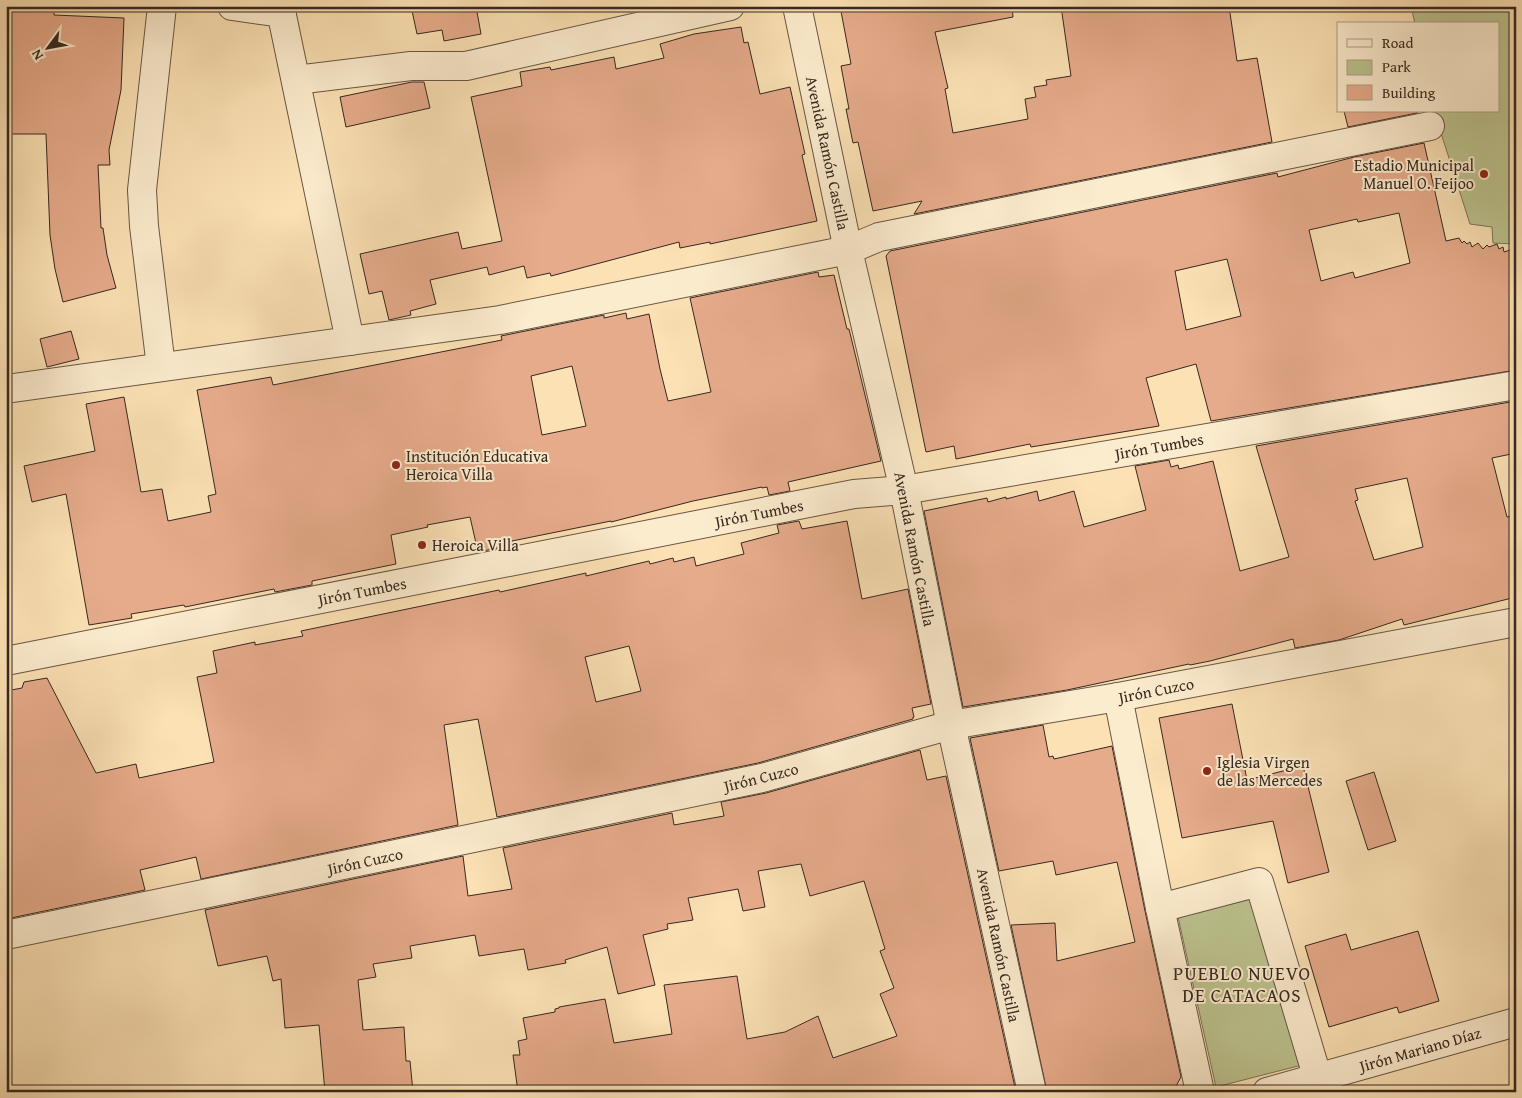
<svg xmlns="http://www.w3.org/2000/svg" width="1522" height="1098" font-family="'Gentium Book Plus',serif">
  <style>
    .green { fill: #bcc38f; stroke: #7a7658 }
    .building { fill: #e6ab8b; stroke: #372820; fill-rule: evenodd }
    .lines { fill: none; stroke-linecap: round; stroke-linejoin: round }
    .minor-casing { stroke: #685645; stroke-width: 30 }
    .tertiary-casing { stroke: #685645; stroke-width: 30 }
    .minor { stroke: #fcecce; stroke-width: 28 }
    .tertiary { stroke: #fcecce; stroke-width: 28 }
    .poi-dot { fill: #8f2418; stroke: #fcecce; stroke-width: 2 }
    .labels { text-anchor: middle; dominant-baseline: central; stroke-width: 4; stroke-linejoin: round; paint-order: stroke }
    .street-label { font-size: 16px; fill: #372820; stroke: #fcecce }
    .poi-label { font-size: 16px; fill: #372820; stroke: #fcecce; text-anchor: start }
    .quarter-label { font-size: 19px; letter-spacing: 1px; fill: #372820; stroke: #fcecce }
  </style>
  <rect width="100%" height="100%" fill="#fbe1b4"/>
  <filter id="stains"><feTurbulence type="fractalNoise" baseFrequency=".004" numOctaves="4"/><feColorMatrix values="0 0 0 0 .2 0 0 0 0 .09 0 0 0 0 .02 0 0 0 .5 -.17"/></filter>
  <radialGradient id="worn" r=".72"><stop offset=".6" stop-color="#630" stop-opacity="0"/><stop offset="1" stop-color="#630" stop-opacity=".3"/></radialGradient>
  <g class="green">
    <polygon points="1411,6 1516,6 1516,244 1493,243 1492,227 1470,224 1434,111 1498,111 1498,24 1415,24"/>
    <polygon points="1254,898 1302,1065 1216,1087 1178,917"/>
  </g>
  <g class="building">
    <polygon points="411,6 476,6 481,34 444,41 442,30 417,34"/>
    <polygon points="840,6 1012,6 1013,17 935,32 948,88 945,89 953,133 1028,119 1025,99 1036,97 1034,87 1047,85 1046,80 1071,76 1061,6 1229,6 1237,61 1257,58 1272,142 914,214 922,201 873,211 858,142 853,143 846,109 849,109 841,66 851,64"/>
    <polygon points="6,9 54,11 54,15 124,18 121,90 109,150 110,165 98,165 101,228 103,228 107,255 116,288 63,302 55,269 50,235 46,134 8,134 10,52 6,52"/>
    <polygon points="741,27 744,43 748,42 760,94 790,87 805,154 802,155 817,221 710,244 710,242 680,248 679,242 551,276 550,273 527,278 524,266 489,275 487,267 430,280 436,304 410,311 411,315 389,320 382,291 369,294 360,254 458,232 462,249 502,241 471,97 522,86 520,72 550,67 551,70 614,57 616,69 664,58 660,44 694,34"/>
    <polygon points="412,82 424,82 430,108 346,127 340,97"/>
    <polygon points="1344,111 1417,111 1417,113 1348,127"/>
    <path d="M1424,143l22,98 13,-3 3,5 2,-2 3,3 3,-2 2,5 6,-4 5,6 4,-4 2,2 8,-3 2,5 4,-2 1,5 9,-3 3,13v108l-305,51 -15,-57 -50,14 13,48 -128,21 -1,-3 -74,15 -2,-13 -28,6 -40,-196 4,-5 387,-78 1,4 76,-20zM1399,213l11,50 -55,15 -2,-6 -32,9 -12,-51 48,-11 1,3zM1227,259l14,57 -55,14 -11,-59z"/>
    <path d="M818,272l1,5 15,-2 13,54h2l32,132 -93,21 2,9 -21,4 -2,-8 -5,1v-1l-69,14 -82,21v-1l-99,20v4l-34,7 -8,-35 -43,8 1,2 -37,8 5,29 -84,17v4l-37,7 -1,-3 -89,18 -1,-2 -53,9 1,4 -43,7 -23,-131 -34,8 -8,-36 71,-15 -9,-47 38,-7 17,95 21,-3 6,32 43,-9 -3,-16 8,-2 -19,-104 74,-13 2,8 229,-45 -1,-4 103,-21v3l22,-5 1,6 22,-5 11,55 8,32 43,-9 -21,-94zM572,366l14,60 -44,9 -11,-59z"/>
    <polygon points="71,331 79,359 47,367 40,339"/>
    <path d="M1516,401v52l-24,5 15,59 9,-1v81l-112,28 -2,-6 -63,21 -44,8 -2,-9 -83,22 -20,4 -1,-1 -122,26 -104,17 -39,-196 63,-13 1,4 18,-5v2l31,-8 2,10 35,-10 10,36 62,-17 -11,-44 34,-6 2,7 7,-2 1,4 34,-8 27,110 49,-14 -33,-111zM1407,478l16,69 -49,13 -19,-59 3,-1 -3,-11z"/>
    <path d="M799,521l3,8 45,-8 15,78 46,-10 23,115 -19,4 2,9h-1v2l-155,44 -261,54 -19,-98 -34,6 14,100 -257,54 -5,-22 -56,13 5,20 -139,29v-183l6,-1 -6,-44 16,-3 2,-6 23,-4 49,95 40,-9 3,14 75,-16 -17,-85 20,-4 -4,-22 42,-9v3l48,-9 -2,-5 198,-41 1,2 86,-19v3l63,-15 1,3 23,-6 1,4 20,-5 2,9 48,-12 -3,-11 38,-10 -2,-8zM629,646l12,45 -45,11 -11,-45z"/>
    <polygon points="1232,704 1247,780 1303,766 1329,872 1288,883 1273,821 1182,838 1159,718"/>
    <polygon points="1043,725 1049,757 1053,756 1054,759 1112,746 1145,911 1181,1077 1176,1086 1154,1092 1047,1092 1011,925 1055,923 1057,961 1135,942 1117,862 1056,875 1053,861 999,871 970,738"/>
    <polygon points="920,750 927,780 946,776 1016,1092 518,1092 513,1055 520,1055 518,1041 527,1039 523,1018 555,1012 555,1009 559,1008 559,1007 605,999 614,1043 672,1034 664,985 737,976 747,1039 785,1032 818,1016 833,1058 897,1036 880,994 894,988 880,951 885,949 864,881 810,896 801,864 758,871 765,907 743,911 738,889 688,898 693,920 667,924 668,929 643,935 655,985 618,994 607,947 565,960 566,963 528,970 524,949 479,956 475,935 410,946 412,958 373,964 376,977 358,980 363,1030 404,1027 406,1061 410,1061 413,1092 325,1092 319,1025 285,1028 281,979 273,981 267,956 218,966 205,910 463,856 468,896 512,889 503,848 672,813 674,825 724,816 721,802 766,793"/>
    <polygon points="1374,772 1396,841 1368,850 1346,781"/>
    <polygon points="1418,931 1439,1001 1399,1013 1397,1007 1329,1027 1305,946 1346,934 1351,950"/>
  </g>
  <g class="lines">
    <defs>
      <g id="minor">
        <polyline points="232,6 282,13"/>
        <polyline points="280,6 350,341"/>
        <polyline points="296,80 411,66 466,66 730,6"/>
        <polyline points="161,367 144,226 142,190 162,6"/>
        <polyline points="6,389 500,320 848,250 879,237 1430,126"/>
        <polyline points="6,661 854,494 904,490 1516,385"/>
        <polyline points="1118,697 1160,908 1200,1092"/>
        <polyline points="1160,908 1259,882 1318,1079"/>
        <polyline points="6,935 762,778 951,725 1118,697 1516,622"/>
        <polyline points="1267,1092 1516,1022"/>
      </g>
      <polyline id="tertiary" points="797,6 848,250 904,490 951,725 1032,1092"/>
    </defs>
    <use href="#minor" class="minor-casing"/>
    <use href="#tertiary" class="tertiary-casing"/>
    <use href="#minor" class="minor"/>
    <use href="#tertiary" class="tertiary"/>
  </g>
  <g class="poi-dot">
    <circle cx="1484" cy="174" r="5"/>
    <circle cx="396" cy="465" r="5"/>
    <circle cx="422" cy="545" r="5"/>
    <circle cx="1207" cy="771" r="5"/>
  </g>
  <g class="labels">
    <g class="street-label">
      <text transform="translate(828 153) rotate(78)">Avenida Ramón Castilla</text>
      <text transform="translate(1159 446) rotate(-10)">Jirón Tumbes</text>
      <text transform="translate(759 513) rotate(-11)">Jirón Tumbes</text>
      <text transform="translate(915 549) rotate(79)">Avenida Ramón Castilla</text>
      <text transform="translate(362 591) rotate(-11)">Jirón Tumbes</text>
      <text transform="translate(1156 690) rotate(-11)">Jirón Cuzco</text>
      <text transform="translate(761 777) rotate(-14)">Jirón Cuzco</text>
      <text transform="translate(365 861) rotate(-12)">Jirón Cuzco</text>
      <text transform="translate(999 945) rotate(78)">Avenida Ramón Castilla</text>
      <text transform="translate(1420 1049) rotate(-16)">Jirón Mariano Díaz</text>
    </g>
    <g class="poi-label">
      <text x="1474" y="165" text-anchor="end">Estadio Municipal<tspan x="1474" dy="18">Manuel O. Feijoo</tspan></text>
      <text x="406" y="456">Institución Educativa<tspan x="406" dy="18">Heroica Villa</tspan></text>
      <text x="432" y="545">Heroica Villa</text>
      <text x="1217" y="762">Iglesia Virgen<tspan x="1217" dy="18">de las Mercedes</tspan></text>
    </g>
    <g class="quarter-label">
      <text x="1242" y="973">PUEBLO NUEVO<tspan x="1242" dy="22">DE CATACAOS</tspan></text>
    </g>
  </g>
  <rect width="1522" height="1098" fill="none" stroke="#fbe1b4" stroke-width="25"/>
  <rect x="8" y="8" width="1507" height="1083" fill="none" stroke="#372820" stroke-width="2.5"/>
  <rect x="12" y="12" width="1497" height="1073" fill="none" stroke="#372820"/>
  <rect x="1337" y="22" width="162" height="90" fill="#fcecce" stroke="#ad9e88"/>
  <rect x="1347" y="39" width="25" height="8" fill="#fcecce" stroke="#ad9e88"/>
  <text x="1382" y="48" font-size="15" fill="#372820">Road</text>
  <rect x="1347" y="60" width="25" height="15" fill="#bcc38f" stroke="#ad9e88"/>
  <text x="1382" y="72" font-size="15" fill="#372820">Park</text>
  <rect x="1347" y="85" width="25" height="15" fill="#e6ab8b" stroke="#ad9e88"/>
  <text x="1382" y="98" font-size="15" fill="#372820">Building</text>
  <g transform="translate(48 48) rotate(238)" stroke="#fcecce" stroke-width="4" paint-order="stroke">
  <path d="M0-4L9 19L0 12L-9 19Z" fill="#372820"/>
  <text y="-8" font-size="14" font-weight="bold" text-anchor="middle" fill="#372820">N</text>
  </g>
  <rect width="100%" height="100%" filter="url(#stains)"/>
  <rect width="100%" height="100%" fill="url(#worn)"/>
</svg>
